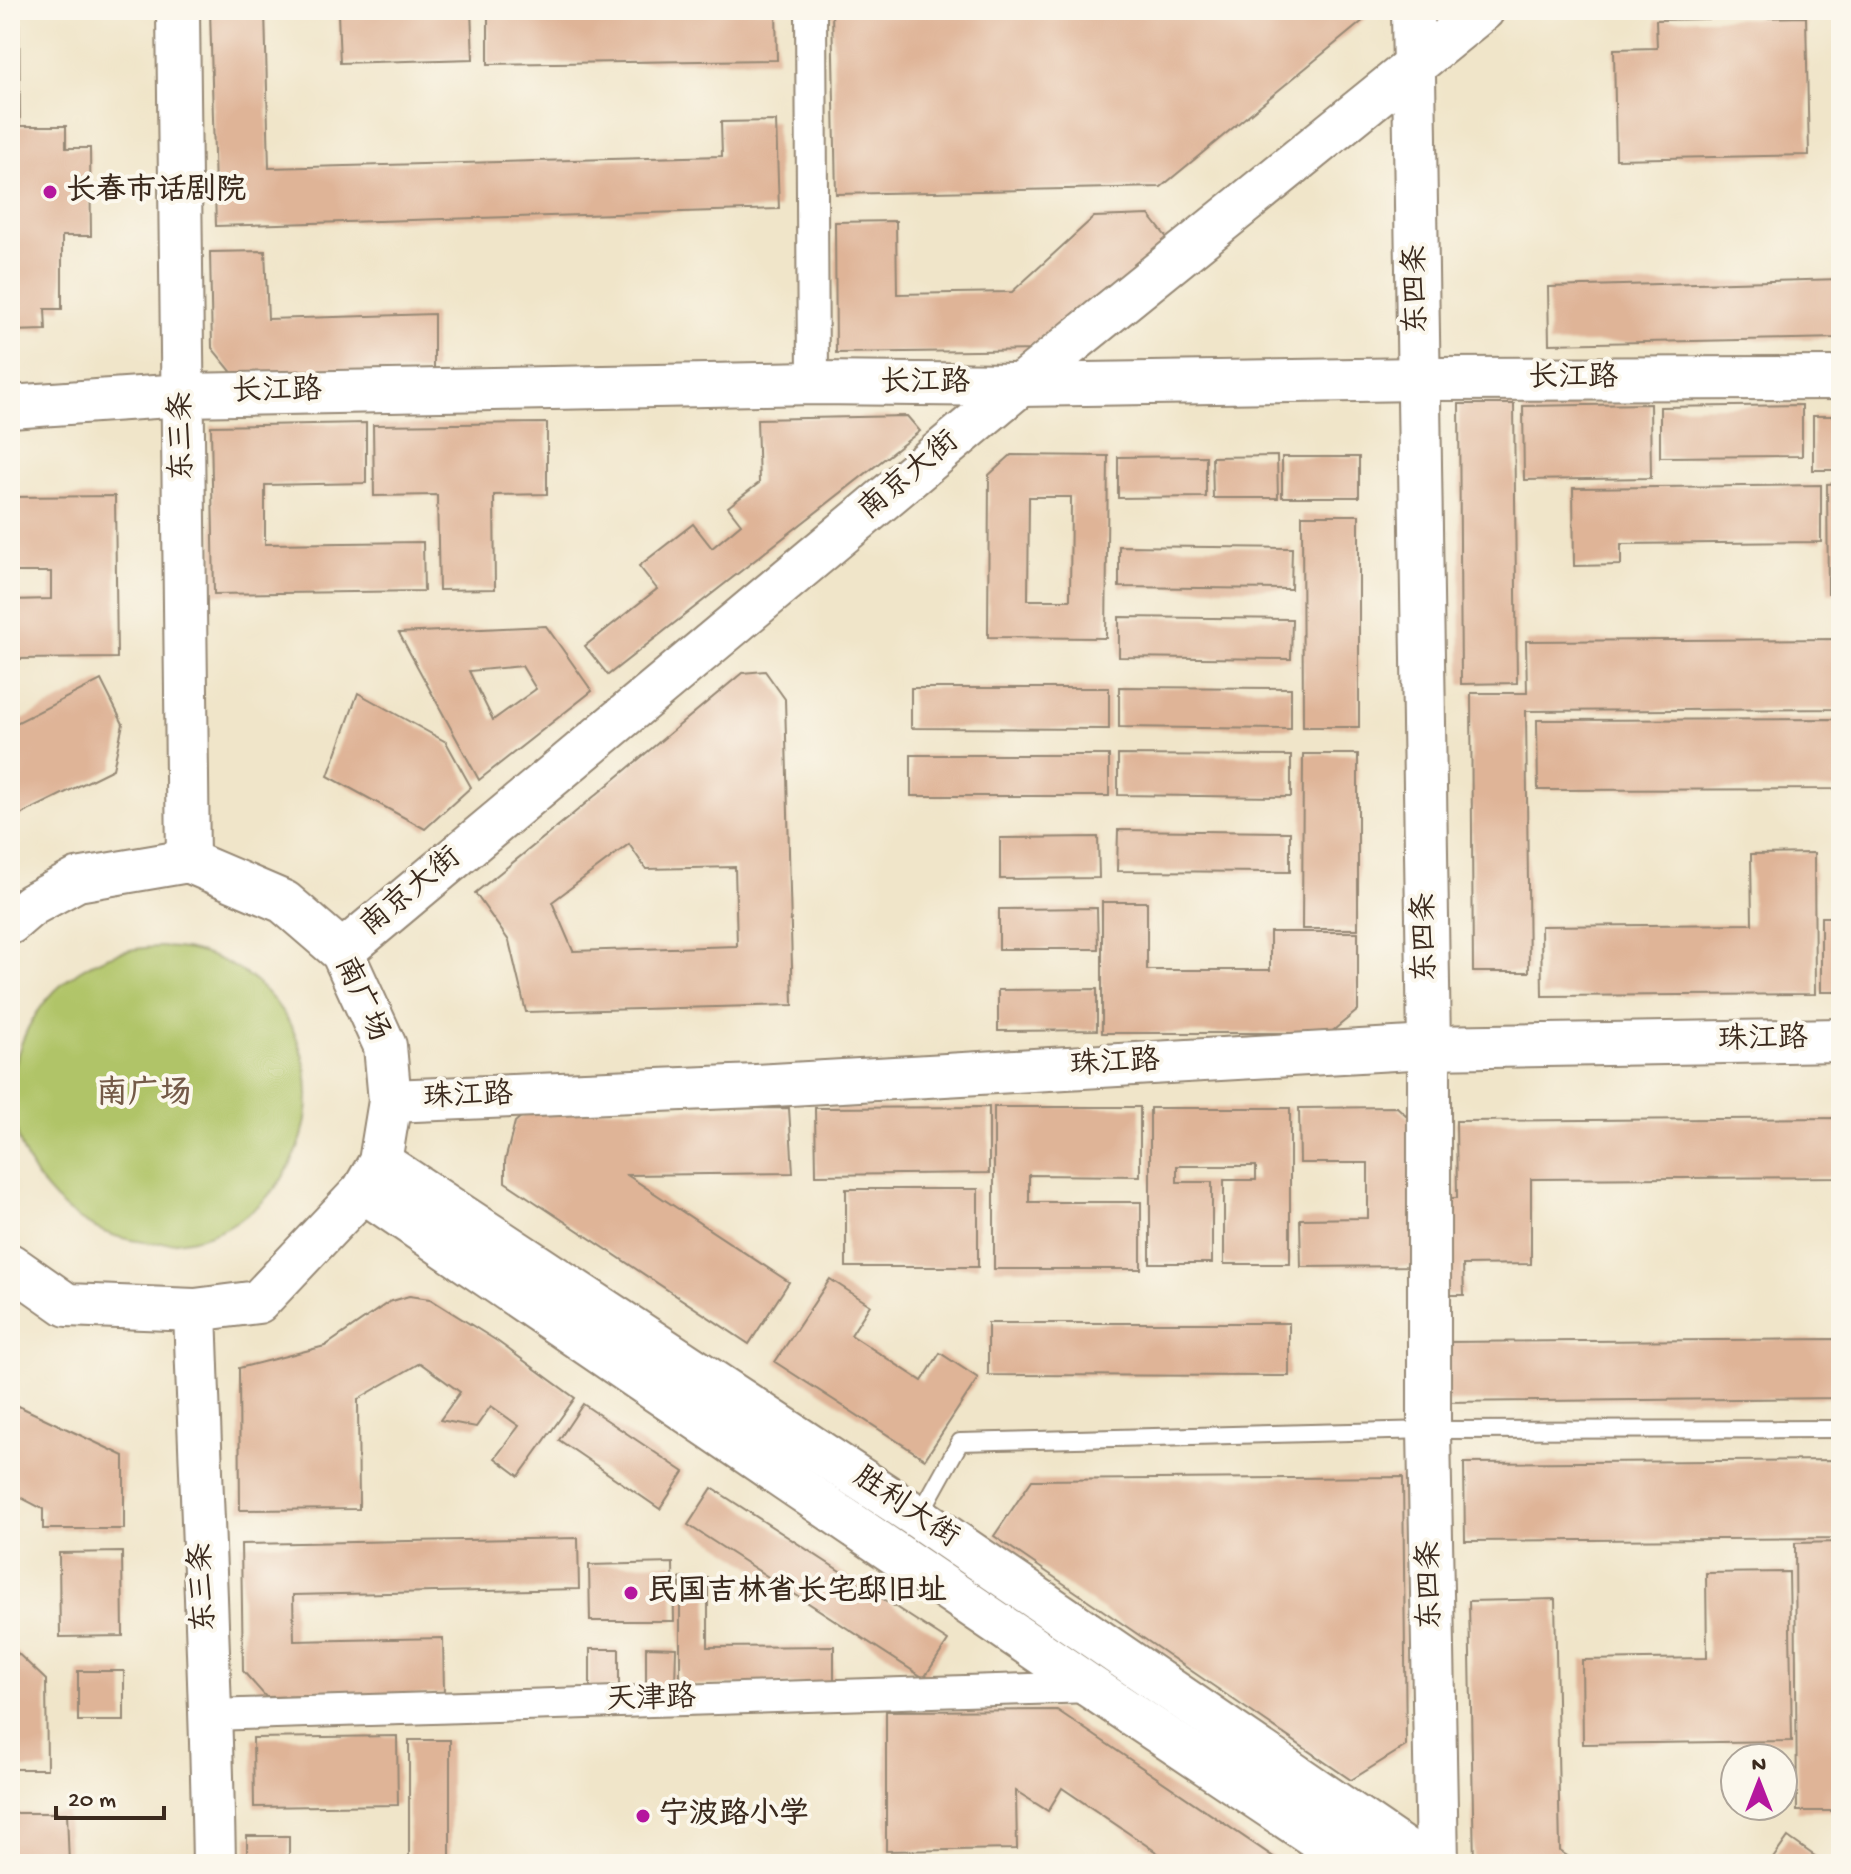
<svg xmlns="http://www.w3.org/2000/svg" width="1851" height="1874" font-family="'Gochi Hand','LXGW WenKai TC',sans-serif">
  <style>
    .green { fill: #b0c468; stroke: #767743; stroke-width: 2 }
    .building { fill: #dfb497; fill-rule: evenodd }
    .lines { fill: none; stroke-linecap: round; stroke-linejoin: round }
    .lane-casing { stroke: #968874; stroke-width: 20 }
    .street-casing { stroke: #968874; stroke-width: 34 }
    .secondary-casing { stroke: #968874; stroke-width: 46 }
    .lane { stroke: #fff; stroke-width: 16 }
    .street { stroke: #fff; stroke-width: 30 }
    .secondary { stroke: #fff; stroke-width: 42 }
    .poi-dot { fill: #b5179e; stroke: #fbf7ec; stroke-width: 3 }
    .labels { text-anchor: middle; dominant-baseline: central; stroke-width: 8; stroke-linejoin: round; paint-order: stroke }
    .poi-label { font-size: 30px; font-weight: bold; fill: #3b2a1e; stroke: #fbf7ec; text-anchor: start }
    .street-label { font-size: 30px; fill: #3b2a1e; stroke: #fbf7ec }
    .neighbourhood-label { font-size: 32px; font-weight: bold; fill: #745a48; stroke: #fbf7ec }
  </style>
  <rect width="100%" height="100%" fill="#fbf7ec"/>
  <filter id="ink" filterUnits="userSpaceOnUse"><feTurbulence type="fractalNoise" baseFrequency=".0125" numOctaves="2"/><feDisplacementMap in="SourceGraphic" scale="16" xChannelSelector="R" yChannelSelector="G"/><feConvolveMatrix kernelMatrix="1 2 1 2 8 2 1 2 1" color-interpolation-filters="sRGB"/></filter>
  <filter id="wash" filterUnits="userSpaceOnUse"><feTurbulence type="fractalNoise" baseFrequency=".006" numOctaves="4" result="noise"/><feDisplacementMap in="SourceGraphic" scale="32" xChannelSelector="R" yChannelSelector="G"/><feGaussianBlur stdDeviation="1.8" result="paint"/><feColorMatrix in="noise" values="0 0 0 0 0 0 0 0 0 0 0 0 0 0 0 0 0 1.4 0 .05"/><feComposite in="paint" operator="in"/></filter>
  <g filter="url(#wash)">
    <rect width="100%" height="100%" fill="#f0e5c9"/>
    <circle class="green" cx="160" cy="1095" r="148"/>
    <g id="blocks">
      <g class="building">
        <polygon points="10,10 19,10 20,126 66,126 66,148 90,148 91,236 62,236 62,309 45,309 46,330 10,331"/>
        <polygon points="210,10 265,10 269,168 722,156 721,122 776,121 779,209 216,226"/>
        <polygon points="471,10 473,59 340,63 338,13"/>
        <polygon points="488,10 776,10 777,60 488,64"/>
        <polygon points="832,10 1376,10 1161,187 836,194"/>
        <polygon points="1806,17 1809,155 1616,159 1614,49 1657,48 1656,20"/>
        <polygon points="1149,215 1171,243 1038,350 836,353 835,222 896,221 897,294 1012,292 1094,217"/>
        <polygon points="265,251 268,319 434,314 434,371 234,375 212,348 210,252"/>
        <polygon points="1841,279 1841,338 1549,344 1548,287"/>
        <polygon points="1459,404 1514,404 1517,683 1461,684"/>
        <polygon points="1650,404 1651,478 1524,480 1523,406"/>
        <polygon points="1802,405 1802,456 1660,457 1660,407"/>
        <polygon points="907,416 920,431 608,675 585,646 657,589 639,566 693,524 712,548 741,524 728,507 759,483 757,419"/>
        <rect x="1813" y="416" width="28" height="54"/>
        <polygon points="366,423 366,483 265,485 265,544 423,542 424,591 214,594 211,426"/>
        <polygon points="547,423 547,494 494,495 495,589 439,590 437,495 374,496 373,425"/>
        <path d="M1011,455l97,1 -2,182 -118,-1 1,-162zM1029,497h42l-1,103h-42z"/>
        <polygon points="1206,456 1206,497 1118,498 1118,457"/>
        <polygon points="1277,456 1278,498 1213,498 1212,457"/>
        <rect x="1282" y="457" width="77" height="40"/>
        <polygon points="1841,483 1841,593 1828,593 1827,484"/>
        <polygon points="1821,485 1821,542 1621,544 1621,565 1574,566 1573,488"/>
        <polygon points="115,496 117,658 10,659 10,600 51,599 51,572 10,572 10,497"/>
        <polygon points="1302,515 1359,515 1359,727 1303,727"/>
        <polygon points="1119,546 1292,548 1291,589 1119,587"/>
        <polygon points="1119,617 1292,619 1291,659 1119,657"/>
        <path d="M546,626l46,65 -113,89 -80,-147zM522,666l14,23 -43,31 -24,-49z"/>
        <polygon points="1841,639 1841,709 1526,711 1529,972 1473,972 1471,693 1527,693 1526,641"/>
        <path d="M765,671l20,28 8,306 -267,7 -17,-71 -34,-48 98,-79 169,-141zM629,844l17,25 89,-2 2,79 -164,5 -21,-49z"/>
        <polygon points="101,680 123,724 113,769 10,820 10,726"/>
        <polygon points="1119,687 1291,688 1291,729 1119,727"/>
        <polygon points="911,688 1109,688 1109,729 911,728"/>
        <polygon points="358,693 446,742 471,787 425,829 328,776"/>
        <polygon points="1841,719 1841,789 1538,790 1537,720"/>
        <polygon points="1303,754 1358,754 1358,929 1302,929"/>
        <rect x="911" y="755" width="198" height="41"/>
        <polygon points="1118,755 1291,756 1291,797 1118,795"/>
        <polygon points="1118,830 1290,832 1290,872 1117,871"/>
        <polygon points="1098,837 1099,878 1000,879 1000,838"/>
        <polygon points="1814,853 1815,994 1542,996 1541,926 1752,924 1751,854"/>
        <polygon points="1102,902 1147,902 1147,970 1270,970 1270,932 1358,932 1358,1010 1330,1033 1102,1033"/>
        <polygon points="1097,908 1098,949 999,949 999,909"/>
        <rect x="1821" y="917" width="20" height="75"/>
        <polygon points="1097,989 1097,1030 998,1031 998,990"/>
        <polygon points="989,1107 989,1173 816,1175 815,1108"/>
        <polygon points="994,1107 1140,1107 1140,1176 1029,1175 1029,1202 1141,1202 1141,1269 994,1269"/>
        <polygon points="1397,1107 1417,1125 1418,1266 1301,1267 1300,1219 1368,1218 1368,1163 1300,1163 1299,1108"/>
        <polygon points="789,1108 793,1173 627,1175 789,1282 749,1344 505,1182 505,1161 515,1122 529,1110"/>
        <polygon points="1150,1108 1290,1108 1290,1264 1224,1264 1224,1180 1256,1180 1256,1166 1177,1166 1177,1182 1212,1182 1212,1263 1150,1263"/>
        <polygon points="1841,1118 1841,1177 1531,1179 1531,1264 1463,1265 1464,1295 1443,1295 1442,1198 1457,1198 1456,1121"/>
        <rect x="846" y="1189" width="132" height="78"/>
        <polygon points="830,1279 870,1305 851,1335 922,1381 940,1353 978,1378 925,1459 775,1362"/>
        <polygon points="409,1296 430,1299 497,1341 575,1398 519,1476 495,1458 519,1426 491,1406 476,1427 440,1420 460,1392 420,1363 358,1399 359,1509 240,1510 239,1368 325,1346 389,1302"/>
        <polygon points="988,1323 1289,1323 1289,1376 988,1375"/>
        <polygon points="1841,1339 1841,1398 1445,1402 1445,1342"/>
        <polygon points="10,1402 124,1456 124,1529 43,1529 43,1509 10,1492"/>
        <polygon points="583,1404 684,1472 660,1509 559,1440"/>
        <polygon points="1841,1460 1841,1538 1465,1541 1464,1463"/>
        <polygon points="1403,1477 1406,1746 1351,1780 994,1536 1032,1480"/>
        <polygon points="712,1488 948,1641 924,1678 688,1525"/>
        <polygon points="578,1538 579,1589 293,1595 294,1641 443,1638 444,1694 266,1697 243,1671 241,1544"/>
        <polygon points="1841,1542 1841,1748 1835,1749 1835,1811 1797,1811 1795,1543"/>
        <polygon points="122,1552 123,1636 60,1637 59,1553"/>
        <polygon points="673,1563 674,1621 590,1621 589,1565"/>
        <polygon points="1789,1572 1792,1741 1583,1744 1582,1660 1707,1658 1706,1573"/>
        <polygon points="680,1578 708,1578 708,1647 834,1646 834,1684 680,1685"/>
        <polygon points="1555,1599 1560,1851 1579,1864 1474,1864 1469,1601"/>
        <polygon points="10,1646 46,1680 47,1769 10,1769"/>
        <polygon points="646,1647 676,1648 675,1685 646,1685"/>
        <rect x="590" y="1649" width="29" height="38"/>
        <rect x="78" y="1671" width="46" height="50"/>
        <polygon points="1057,1710 1284,1864 1174,1864 1062,1788 1048,1811 1016,1791 1017,1849 886,1851 886,1711"/>
        <polygon points="397,1736 398,1805 254,1807 253,1738"/>
        <polygon points="409,1740 450,1740 450,1862 409,1863"/>
        <polygon points="10,1813 67,1813 69,1864 10,1864"/>
        <rect x="247" y="1836" width="42" height="28"/>
        <polygon points="1788,1837 1826,1864 1769,1864"/>
      </g>
    </g>
  </g>
  <g filter="url(#ink)">
    <use href="#blocks" fill-opacity="0" stroke="#968874" stroke-width="2"/>
    <g class="lines">
      <defs>
        <polyline id="lane" points="919,1516 960,1442 1429,1430 1841,1429"/>
        <g id="street">
          <polyline points="811,10 813,383"/>
          <polyline points="211,1715 1091,1687"/>
        </g>
        <g id="secondary">
          <polyline points="178,10 188,861"/>
          <polyline points="1413,10 1429,1047 1429,1430 1437,1864"/>
          <polyline points="10,407 183,395 813,383 1020,385 1420,379 1841,378"/>
          <polyline points="10,923 31,905 77,880 188,861 284,902 342,952 385,1046 390,1101 380,1162 363,1191 258,1302 195,1310 67,1305 10,1265"/>
          <polyline points="342,952 1020,385 1483,10"/>
          <polyline points="390,1101 756,1086 1429,1047 1841,1040"/>
          <polyline points="380,1162 918,1517 1425,1864"/>
          <polyline points="363,1191 1091,1687 1356,1864"/>
          <path d="M195,1310c6,184 16,369 19,554"/>
        </g>
      </defs>
      <use href="#lane" class="lane-casing"/>
      <use href="#street" class="street-casing"/>
      <use href="#secondary" class="secondary-casing"/>
      <use href="#lane" class="lane"/>
      <use href="#street" class="street"/>
      <use href="#secondary" class="secondary"/>
    </g>
  </g>
  <g class="poi-dot">
    <circle cx="50" cy="192" r="8"/>
    <circle cx="631" cy="1593" r="8"/>
    <circle cx="643" cy="1816" r="8"/>
  </g>
  <g class="labels">
    <g class="poi-label">
      <text x="66" y="192">长春市话剧院</text>
      <text x="647" y="1593">民国吉林省长宅邸旧址</text>
      <text x="659" y="1816">宁波路小学</text>
    </g>
    <g class="street-label">
      <text transform="translate(1418 289) rotate(-91)">东四条</text>
      <text x="1573" y="379">长江路</text>
      <text x="925" y="384">长江路</text>
      <text transform="translate(277 393) rotate(-1)">长江路</text>
      <text transform="translate(184 436) rotate(-91)">东三条</text>
      <text transform="translate(910 477) rotate(-40)">南京大街</text>
      <text transform="translate(412 893) rotate(-40)">南京大街</text>
      <text transform="translate(1427 937) rotate(-91)">东四条</text>
      <text transform="translate(360 1000) rotate(65)">南广场</text>
      <text transform="translate(1763 1041) rotate(-1)">珠江路</text>
      <text transform="translate(1115 1065) rotate(-3)">珠江路</text>
      <text transform="translate(468 1098) rotate(-2)">珠江路</text>
      <text transform="translate(905 1509) rotate(34)">胜利大街</text>
      <text transform="translate(1432 1585) rotate(-91)">东四条</text>
      <text transform="translate(205 1587) rotate(-93)">东三条</text>
      <text transform="translate(651 1701) rotate(-2)">天津路</text>
    </g>
    <g class="neighbourhood-label">
      <text x="144" y="1096">南广场</text>
    </g>
  </g>
  <rect width="1851" height="1874" fill="none" stroke="#fbf7ec" stroke-width="40"/>
  <g transform="translate(1759 1782)"><circle r="38" fill="#fbf7ec" stroke="#aea59a" stroke-width="2"/>
  <path d="M0-6L14 30L0 20L-14 30Z" fill="#b5179e"/>
  <text y="-12" font-size="22" font-weight="bold" text-anchor="middle" fill="#3b2a1e">N</text>
  </g>
  <path d="M56 1806v12h108v-12" fill="none" stroke="#3b2a1e" stroke-width="4"/>
  <text x="68" y="1806" font-size="24" fill="#3b2a1e" stroke="#fbf7ec" stroke-width="6" paint-order="stroke">20 m</text>
</svg>
